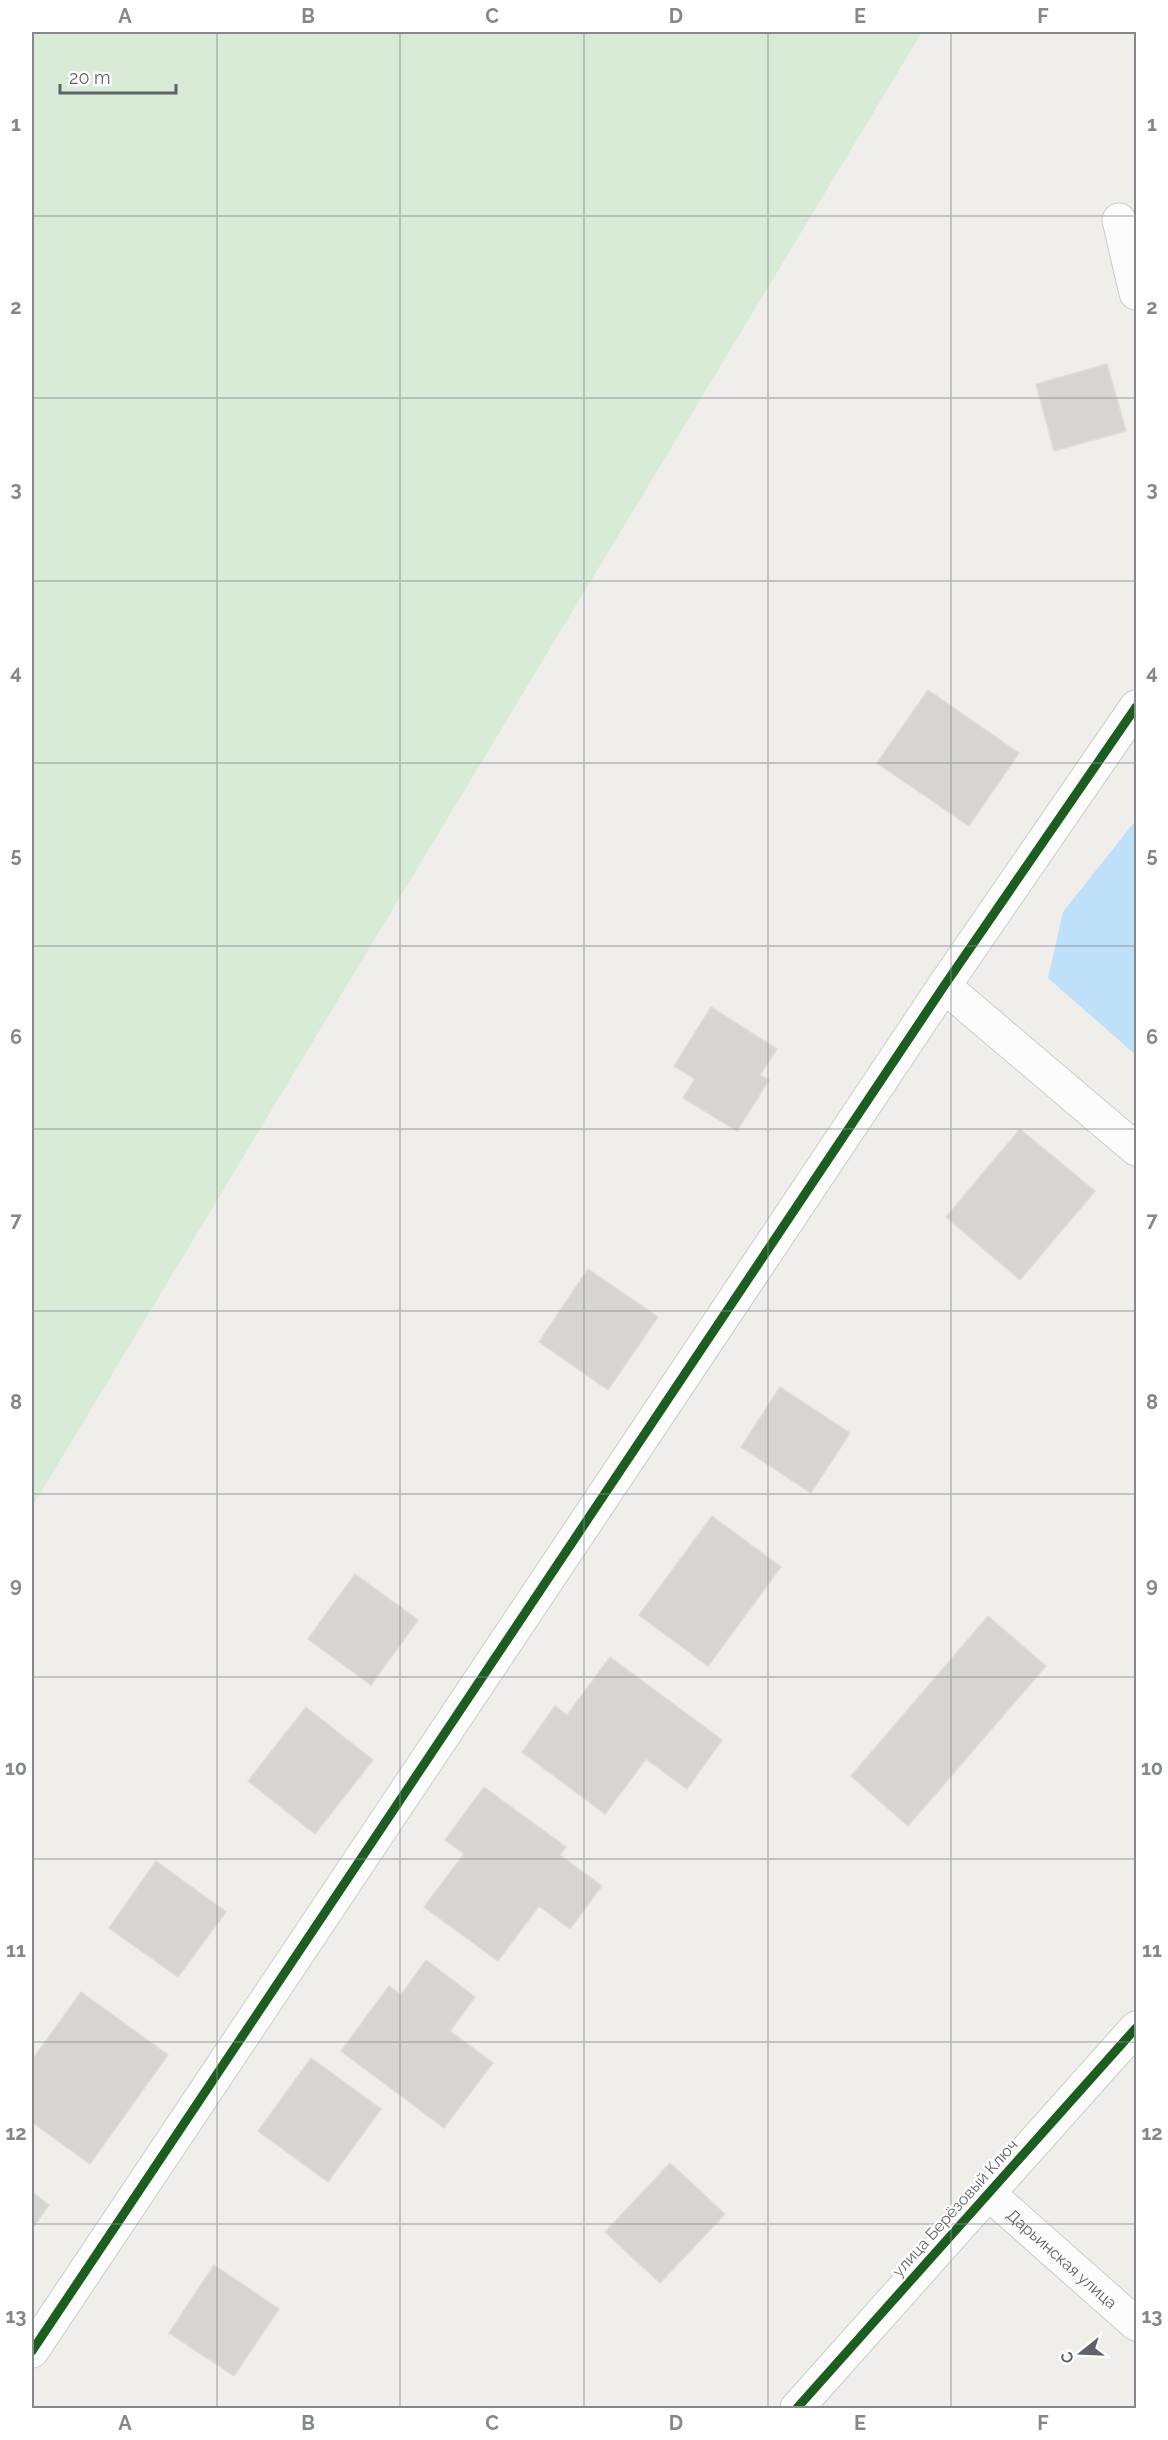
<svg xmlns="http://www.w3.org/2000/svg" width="1168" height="2440" font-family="Raleway,sans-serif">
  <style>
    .green { fill: #d8ebd6 }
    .water { fill: #bfe0f9 }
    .building { fill: #d6d5d3; stroke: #deddd9; stroke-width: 1.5 }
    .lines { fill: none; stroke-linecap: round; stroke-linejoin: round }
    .minor-casing { stroke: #cbcccc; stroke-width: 35 }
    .minor { stroke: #fdfcfc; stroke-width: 33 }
    .cycleway-casing { stroke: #fff; stroke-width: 13 }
    .cycleway { stroke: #1b5e20; stroke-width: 9 }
    .grid { fill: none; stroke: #84888a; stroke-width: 1.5; stroke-opacity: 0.55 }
    .labels { text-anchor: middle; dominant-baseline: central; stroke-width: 4.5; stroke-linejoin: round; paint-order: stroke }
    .street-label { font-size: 16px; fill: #5f6368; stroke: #fff }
    .neatline { fill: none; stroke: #84888a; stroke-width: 2 }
    .grid-label { font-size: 20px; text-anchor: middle; font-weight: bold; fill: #84888a }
  </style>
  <rect width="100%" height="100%" fill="#efeeea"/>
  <polygon class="green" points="32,32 922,32 32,1507"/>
  <polygon class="water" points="1136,820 1136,1055 1048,978 1063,912"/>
  <g class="building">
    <polygon points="1107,364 1126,431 1054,451 1036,384"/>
    <polygon points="928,690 1019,753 969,826 877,763"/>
    <polygon points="711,1007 777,1049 760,1075 769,1080 737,1131 683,1098 695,1079 674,1066"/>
    <polygon points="1020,1129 1095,1191 1020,1280 946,1217"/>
    <polygon points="588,1269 658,1317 608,1390 539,1342"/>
    <polygon points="780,1387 850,1433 811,1493 741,1447"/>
    <polygon points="712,1516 781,1567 708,1666 639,1615"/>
    <polygon points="355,1574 418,1620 371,1685 308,1639"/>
    <polygon points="988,1616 1046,1666 908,1826 851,1776"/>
    <polygon points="610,1657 722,1740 687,1789 646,1759 605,1814 522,1752 555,1706 567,1715"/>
    <polygon points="306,1707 373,1760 315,1834 248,1781"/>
    <polygon points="484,1787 566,1847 560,1855 602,1886 570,1929 539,1906 498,1961 424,1907 464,1854 445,1840"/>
    <polygon points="156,1861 226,1912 178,1977 109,1928"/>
    <polygon points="426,1960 475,1997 450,2031 493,2063 444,2128 341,2051 389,1986 401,1995"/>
    <polygon points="81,1992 168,2055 90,2164 32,2122 32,2060"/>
    <polygon points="311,2058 381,2109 328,2182 258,2131"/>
    <polygon points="670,2163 725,2214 660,2283 605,2232"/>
    <polygon points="32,2192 49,2205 32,2229"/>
    <polygon points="214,2265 279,2309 234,2376 169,2333"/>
  </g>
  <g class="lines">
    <defs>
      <g id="minor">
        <polyline points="1119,220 1136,293"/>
        <polyline points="944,986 1136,1149"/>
        <path id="s1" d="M988,2193l148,131"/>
        <polyline points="32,2351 944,986 1136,707"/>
        <polyline points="797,2408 1136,2028"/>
      </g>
    </defs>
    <use href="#minor" class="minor-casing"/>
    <use href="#minor" class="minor"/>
    <defs>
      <g id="cycleway">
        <polyline points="32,2351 944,986 1136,707"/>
        <polyline points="797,2408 1136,2028"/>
      </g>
    </defs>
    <use href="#cycleway" class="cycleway-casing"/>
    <use href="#cycleway" class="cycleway"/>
  </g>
  <path class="grid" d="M217,32v2376M400,32v2376M584,32v2376M768,32v2376M951,32v2376M32,216h1104M32,398h1104M32,581h1104M32,763h1104M32,946h1104M32,1129h1104M32,1311h1104M32,1494h1104M32,1677h1104M32,1859h1104M32,2042h1104M32,2224h1104"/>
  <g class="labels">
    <g class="street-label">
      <text transform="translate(955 2208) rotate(-48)">улица Берёзовый Ключ</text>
      <text stroke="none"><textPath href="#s1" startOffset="99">Дарьинская улица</textPath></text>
    </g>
  </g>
  <rect width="1168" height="2440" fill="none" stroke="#ffffff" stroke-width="66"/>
  <g transform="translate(1081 2353) rotate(252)" stroke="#ffffff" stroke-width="4.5" paint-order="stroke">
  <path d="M0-4.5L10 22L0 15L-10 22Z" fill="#5f6368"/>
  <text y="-9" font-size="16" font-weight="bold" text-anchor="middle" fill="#5f6368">С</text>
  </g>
  <path d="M60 84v9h116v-9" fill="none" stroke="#5f6368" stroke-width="3"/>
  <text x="69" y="84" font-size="18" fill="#5f6368" stroke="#ffffff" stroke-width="4.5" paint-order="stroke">20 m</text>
  <rect x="33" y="33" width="1102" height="2374" class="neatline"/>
  <g class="grid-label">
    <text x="125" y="23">A</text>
    <text x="308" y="23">B</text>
    <text x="492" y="23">C</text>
    <text x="676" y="23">D</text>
    <text x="860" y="23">E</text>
    <text x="1043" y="23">F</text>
    <text x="16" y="131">1</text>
    <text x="1152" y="131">1</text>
    <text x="16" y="314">2</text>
    <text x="1152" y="314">2</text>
    <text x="16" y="496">3</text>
    <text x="1152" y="496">3</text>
    <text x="16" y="679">4</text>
    <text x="1152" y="679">4</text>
    <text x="16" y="862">5</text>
    <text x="1152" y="862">5</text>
    <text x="16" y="1044">6</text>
    <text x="1152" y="1044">6</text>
    <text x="16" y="1227">7</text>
    <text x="1152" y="1227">7</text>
    <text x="16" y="1409">8</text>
    <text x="1152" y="1409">8</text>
    <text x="16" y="1592">9</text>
    <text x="1152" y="1592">9</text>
    <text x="16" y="1775">10</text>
    <text x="1152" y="1775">10</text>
    <text x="16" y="1957">11</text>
    <text x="1152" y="1957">11</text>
    <text x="16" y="2140">12</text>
    <text x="1152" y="2140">12</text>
    <text x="16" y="2323">13</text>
    <text x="1152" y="2323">13</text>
    <text x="125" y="2430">A</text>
    <text x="308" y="2430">B</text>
    <text x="492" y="2430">C</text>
    <text x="676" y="2430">D</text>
    <text x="860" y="2430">E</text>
    <text x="1043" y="2430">F</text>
  </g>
</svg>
